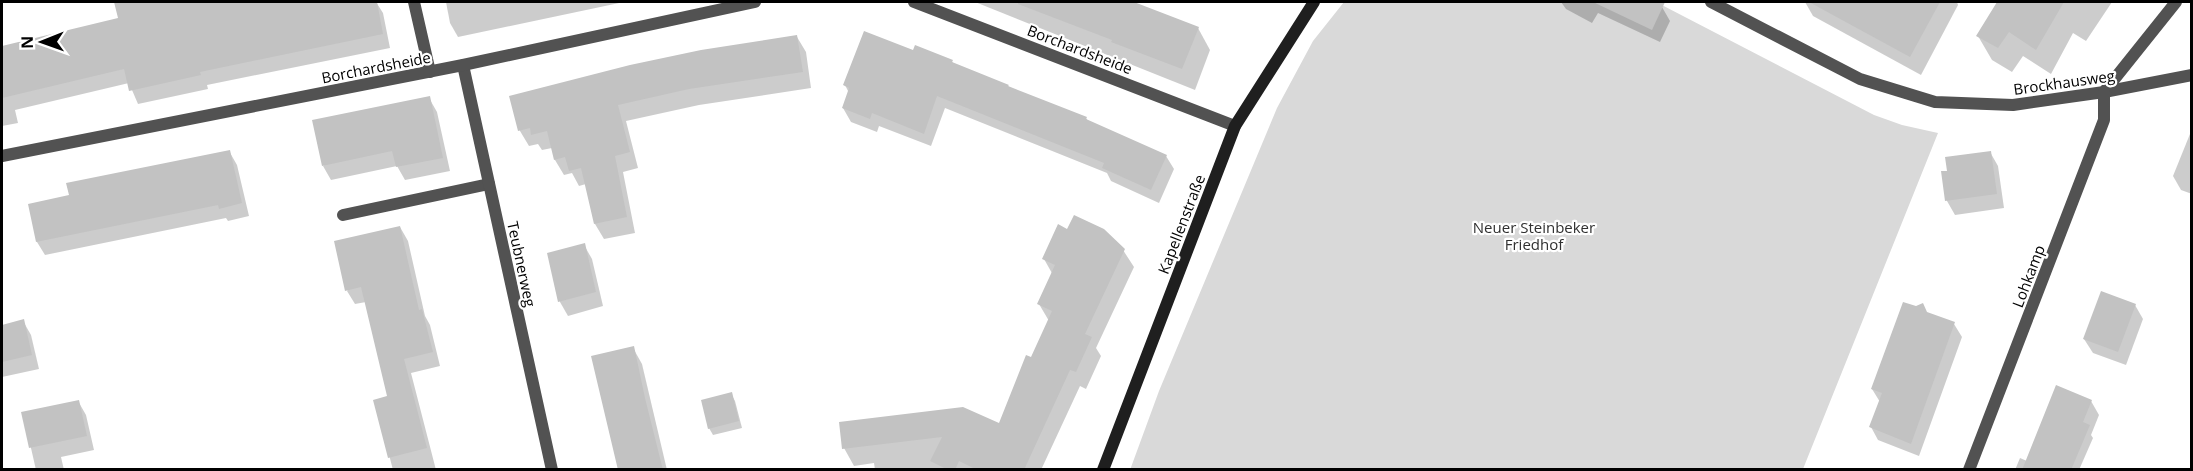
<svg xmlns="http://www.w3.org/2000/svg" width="2193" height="471" font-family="'Open Sans',sans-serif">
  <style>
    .green { fill: #d9d9d9 }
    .shadow { fill: #0003 }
    .building { fill: #c2c2c2 }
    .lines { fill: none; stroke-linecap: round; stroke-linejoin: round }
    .lane { stroke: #525252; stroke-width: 12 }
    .street { stroke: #525252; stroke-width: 12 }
    .secondary { stroke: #1f1f1f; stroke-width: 12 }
    .labels { text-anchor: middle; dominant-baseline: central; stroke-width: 4.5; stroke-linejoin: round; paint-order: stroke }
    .street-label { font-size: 15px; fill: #000; stroke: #fff }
    .park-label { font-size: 15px; fill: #303030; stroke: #fff }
  </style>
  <rect width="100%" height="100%" fill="#fff"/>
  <polygon class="green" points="1344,2 1656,2 1874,115 1902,125 1938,133 1803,469 1130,470 1159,391 1277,108 1313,41"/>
  <g class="shadow">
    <polygon points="115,2 276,2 279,17 325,7 324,2 376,2 383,13 390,48 207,85 208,89 138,104 129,83 15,110 18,123 2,126 2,52 26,48 119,20"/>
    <polygon points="446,2 624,2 458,37 450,23"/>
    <polygon points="975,2 1131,2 1198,28 1210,50 1195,90"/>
    <polygon points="1561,2 1651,2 1662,7 1670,21 1660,42 1598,13 1592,23 1566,9"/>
    <polygon points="1805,2 1957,2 1958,5 1921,75 1813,16"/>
    <polygon points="1998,2 2112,2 2086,41 2073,33 2051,74 2023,56 2012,72 1992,60 1978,36"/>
    <polygon points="797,37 806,52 811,88 699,105 626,121 638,168 623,172 635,233 604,239 595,224 586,184 579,186 572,173 564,175 555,160 552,148 542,150 538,144 529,146 520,131 511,98"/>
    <polygon points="914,52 952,61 953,64 1008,86 1010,89 1086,118 1088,121 1166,156 1174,169 1159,203 1111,181 1107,173 945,108 931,146 879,126 877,132 851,122 843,108 849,93 845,85"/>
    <polygon points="429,98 437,112 450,171 405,180 397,166 331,180 323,166"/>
    <polygon points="2192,129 2192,194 2181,190 2173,176"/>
    <polygon points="229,151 237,165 249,216 228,221 226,218 45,255 37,242 30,205 71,196"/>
    <polygon points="1990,152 1998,166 2004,208 1955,215 1947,201 1943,173 1949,172"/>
    <polygon points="400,227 408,241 425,316 430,325 440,366 411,373 436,470 393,470 375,401 389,397 366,302 355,304 347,291"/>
    <polygon points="584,245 592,259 603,306 568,316 560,302 549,254"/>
    <polygon points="1123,250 1134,267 1096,348 1101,356 1086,389 1080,386 1041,470 875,470 874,463 854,466 844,448 1000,425 1049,321 1039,304 1053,275 1044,259"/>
    <polygon points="2135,305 2143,319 2126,365 2093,353 2084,339"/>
    <polygon points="1928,314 1954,324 1962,337 1919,456 1878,440 1871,427 1880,402 1872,389"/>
    <polygon points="23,321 31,335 39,369 2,377 2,326"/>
    <polygon points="633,348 642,364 667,470 620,470"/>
    <polygon points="731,394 735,401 742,428 713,435 709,428"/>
    <polygon points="78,401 86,415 94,450 61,457 64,470 36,470 23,413"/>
    <polygon points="2091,401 2099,415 2091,435 2093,438 2079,470 2015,470 2020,458 2027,461"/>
  </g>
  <g class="building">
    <polygon points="114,2 377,2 383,34 200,72 201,75 129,91 124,69 2,98 2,46 118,18"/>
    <polygon points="1018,2 1134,2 1199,27 1182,69 1111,42 1112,40 1018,4"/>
    <polygon points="1593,2 1665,2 1652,30"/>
    <polygon points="1809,2 1940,2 1910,57"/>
    <polygon points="1997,2 2064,2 2036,50 2009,32 1998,48 1976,36"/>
    <polygon points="864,31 913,50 915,45 953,60 952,62 1009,85 1008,86 1087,117 1086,119 1167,155 1151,190 1102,168 1104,163 937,96 924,134 872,113 870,119 842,108 849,88 843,85"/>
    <polygon points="797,35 803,72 689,89 618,105 630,152 615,156 627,217 594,224 581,168 569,171 565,157 554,160 547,131 531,135 530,128 518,131 509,96 630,65 701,50"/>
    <polygon points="430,96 443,158 396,167 392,151 322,166 312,120"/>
    <polygon points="230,150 242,203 219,209 218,205 36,242 28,204 69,195 66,183"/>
    <polygon points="1991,151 1997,194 1945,201 1941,171 1947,171 1945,157"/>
    <polygon points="1074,215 1104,229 1125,249 1085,334 1092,337 1076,372 1070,370 1024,470 977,470 959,461 955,470 948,470 930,461 942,437 842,449 839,422 963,407 999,423 1026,355 1031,357 1052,311 1037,304 1055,265 1042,259 1058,224 1067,229"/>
    <polygon points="400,226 419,310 422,309 433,352 404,359 427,448 388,458 373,400 387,396 361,287 345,291 334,241"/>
    <polygon points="585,243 596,292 558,302 547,253"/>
    <polygon points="2101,291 2136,304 2118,352 2083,339"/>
    <polygon points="1903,302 1916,306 1923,303 1927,312 1955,322 1911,444 1869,427 1882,393 1871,389"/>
    <polygon points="24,319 32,355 2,362 2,325"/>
    <polygon points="634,346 645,398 663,470 618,470 591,356"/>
    <polygon points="2056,385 2092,400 2083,422 2090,425 2071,470 2022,470"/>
    <polygon points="732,392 739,421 708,429 701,400"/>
    <polygon points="79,400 87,436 29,448 21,412"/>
  </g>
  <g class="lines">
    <g class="lane">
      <polyline points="414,2 430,72"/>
      <polyline points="343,215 489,184"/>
    </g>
    <g class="street">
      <polyline points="914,2 1235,126"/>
      <polyline points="1711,2 1860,79 1935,102 2013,105 2104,92 2192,75"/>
      <polyline points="463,65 552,470"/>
      <polyline points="2104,92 2176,2"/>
      <polyline points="2,156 463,65 755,2"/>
      <polyline points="1969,470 2104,120 2104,92"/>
    </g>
    <polyline class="secondary" points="1103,470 1235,126 1314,2"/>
  </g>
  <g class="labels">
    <g class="street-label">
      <text transform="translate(1080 49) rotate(21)">Borchardsheide</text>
      <text transform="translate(376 67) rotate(-11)">Borchardsheide</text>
      <text transform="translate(2064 82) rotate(-8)">Brockhausweg</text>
      <text transform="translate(1181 224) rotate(-69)">Kapellenstraße</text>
      <text transform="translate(522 264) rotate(78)">Teubnerweg</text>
      <text transform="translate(2028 276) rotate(-69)">Lohkamp</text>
    </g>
    <g class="park-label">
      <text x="1534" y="227">Neuer Steinbeker<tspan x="1534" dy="17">Friedhof</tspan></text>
    </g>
  </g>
  <rect width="2193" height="471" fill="none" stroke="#000000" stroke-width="6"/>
  <g transform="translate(42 42) rotate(269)" stroke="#ffffff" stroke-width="4.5" paint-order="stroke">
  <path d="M0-4.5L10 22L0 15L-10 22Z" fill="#000000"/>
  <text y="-9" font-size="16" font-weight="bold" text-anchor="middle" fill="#000000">N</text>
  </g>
</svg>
